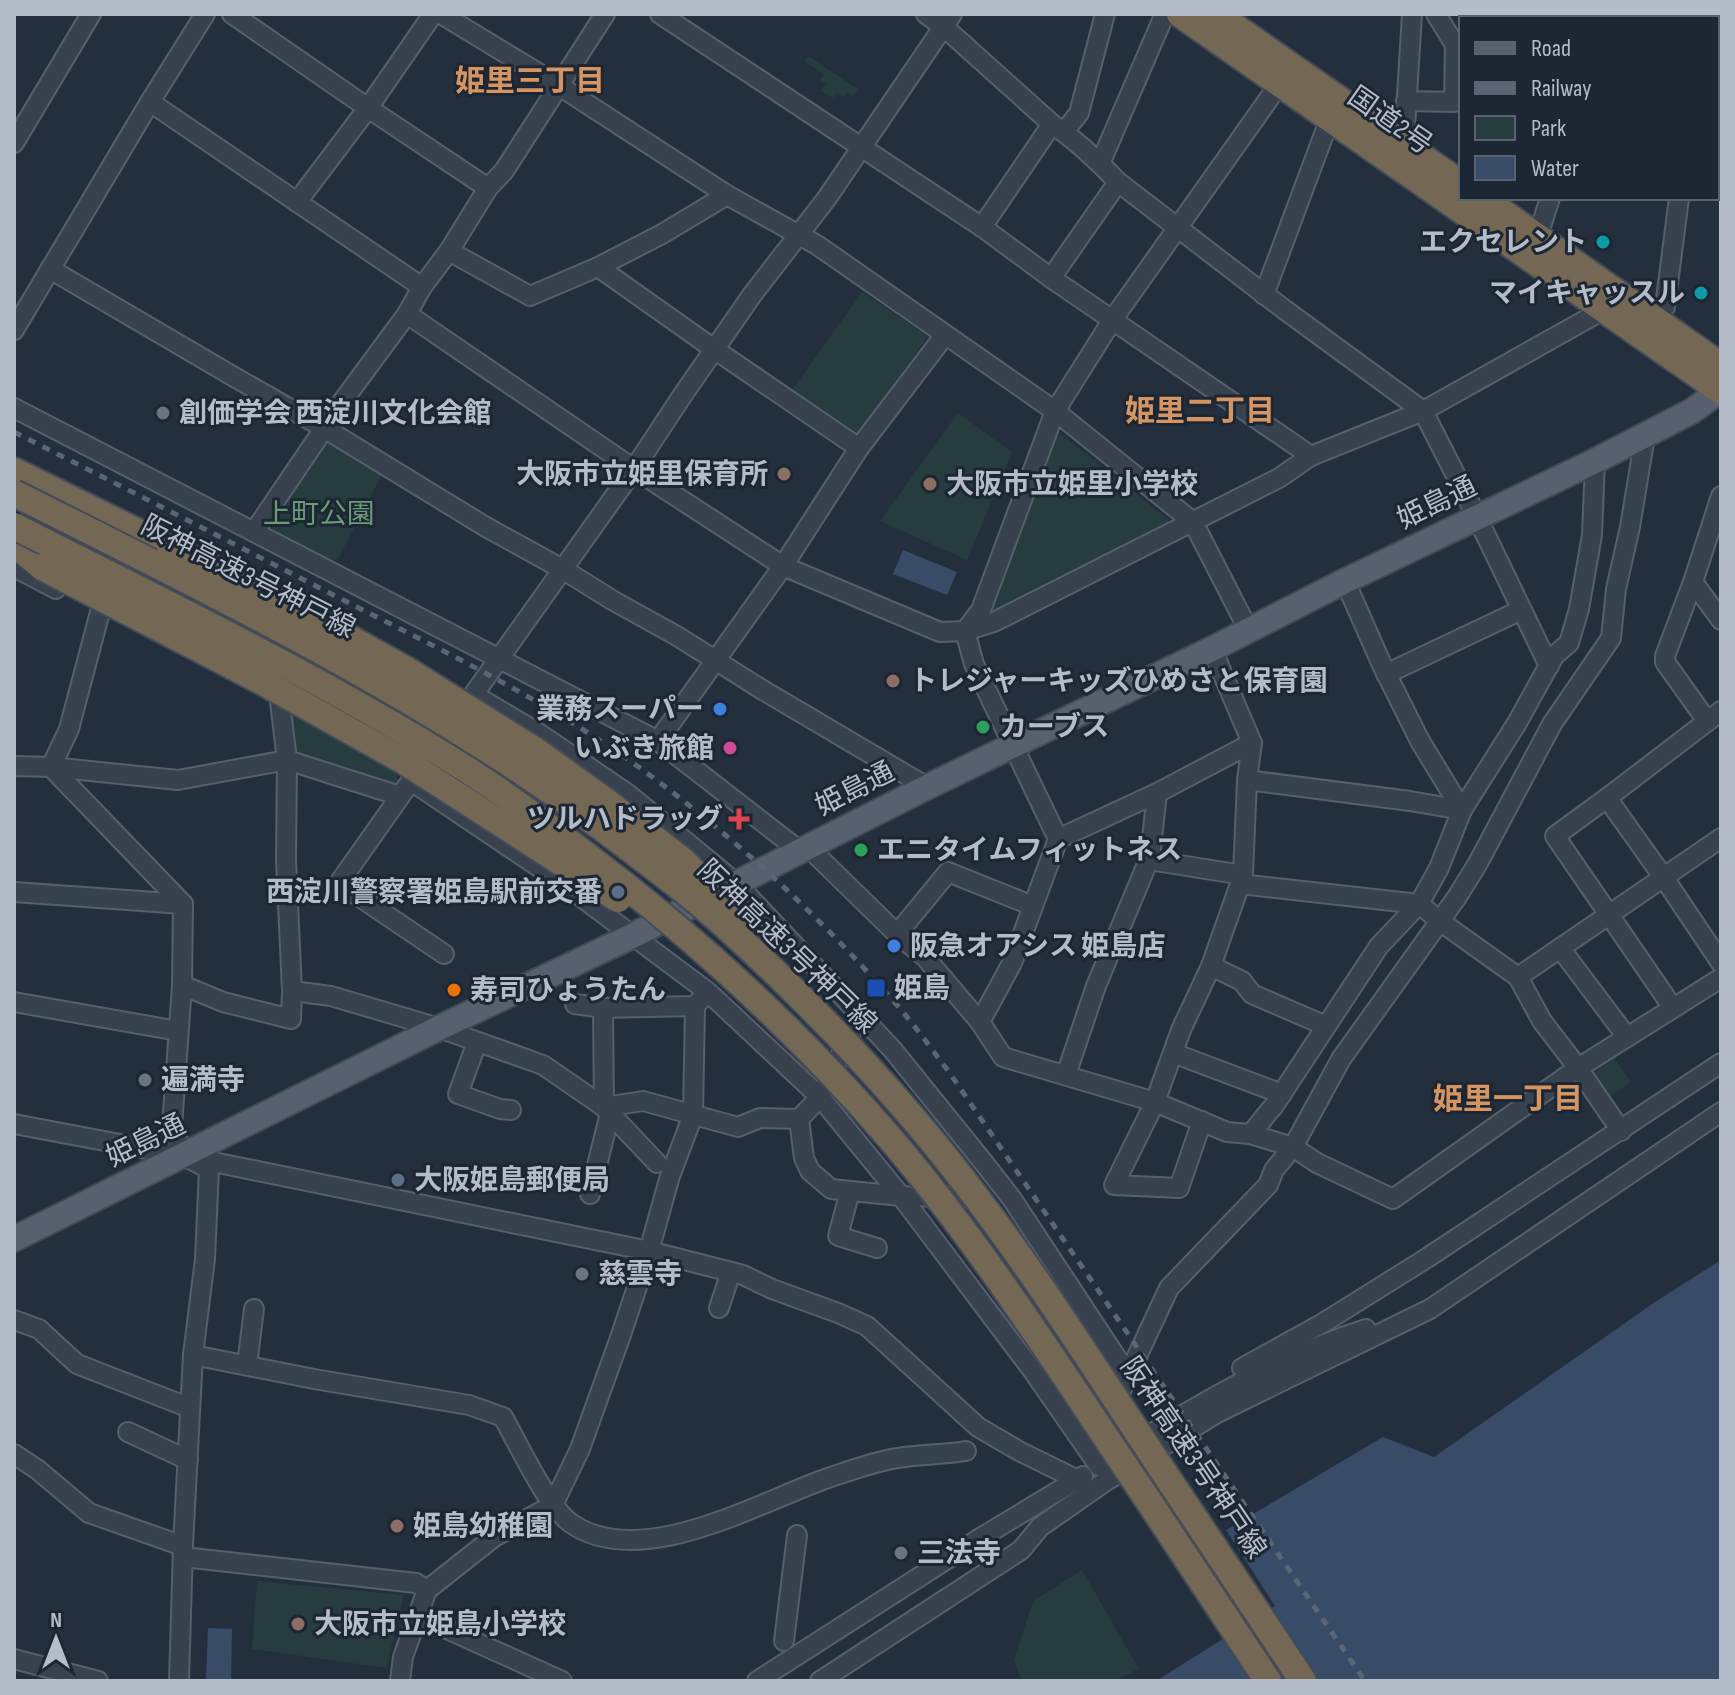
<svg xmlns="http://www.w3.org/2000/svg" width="1735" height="1695" font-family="'Sofia Sans Condensed','Noto Sans JP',sans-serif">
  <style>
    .green { fill: #263c3f }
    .water { fill: #394c67 }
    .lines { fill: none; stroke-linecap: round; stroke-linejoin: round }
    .minor-casing { stroke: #565f6c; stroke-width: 22 }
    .major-casing { stroke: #414a57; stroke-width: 28 }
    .highway-casing { stroke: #434c59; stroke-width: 30 }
    .minor { stroke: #38414e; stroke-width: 18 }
    .major { stroke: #56606e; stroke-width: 24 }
    .highway { stroke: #746855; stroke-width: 26 }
    .rail { stroke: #5a6575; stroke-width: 5; stroke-dasharray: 8 8; stroke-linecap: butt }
    .highway-bridge-casing { stroke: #434c59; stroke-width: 30; stroke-linecap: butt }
    .highway-bridge { stroke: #746855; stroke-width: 26 }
    .culture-dot { fill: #0f9aa8; stroke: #1d2633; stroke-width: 3 }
    .worship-dot { fill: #6b7280; stroke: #1d2633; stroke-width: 3 }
    .education-dot { fill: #8d6e63; stroke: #1d2633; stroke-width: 3 }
    .shop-dot { fill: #3f7fe0; stroke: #1d2633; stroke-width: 3 }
    .leisure-dot { fill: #2e9e5b; stroke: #1d2633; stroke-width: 3 }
    .hotel-dot { fill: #d1479c; stroke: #1d2633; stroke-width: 3 }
    .health-dot { fill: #e0444e; stroke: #1d2633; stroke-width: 3 }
    .service-dot { fill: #5c6f8a; stroke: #1d2633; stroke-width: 3 }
    .transit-dot { fill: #1a4fb4; stroke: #1d2633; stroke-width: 3 }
    .food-dot { fill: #e8710a; stroke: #1d2633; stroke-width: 3 }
    .labels { text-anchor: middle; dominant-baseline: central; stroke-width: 6; stroke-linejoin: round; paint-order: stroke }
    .street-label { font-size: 28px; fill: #b4bcc9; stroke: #1d2633 }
    .poi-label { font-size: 28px; font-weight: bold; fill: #b4bcc9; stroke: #1d2633; text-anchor: start }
    .park-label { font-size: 28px; fill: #6b9a76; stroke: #1d2633 }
    .neighbourhood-label { font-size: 30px; font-weight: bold; fill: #d59563; stroke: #1d2633 }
  </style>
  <rect width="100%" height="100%" fill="#242f3e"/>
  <g class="green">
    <polygon points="808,56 858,89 853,96 847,92 844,96 837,92 833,98 821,91 826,84 820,80 824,74 805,62"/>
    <polygon points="862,292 928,336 863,434 850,435 790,393"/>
    <polygon points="958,413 1012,452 967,560 880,521"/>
    <polygon points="1062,435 1168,519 1168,528 990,617 984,612 1052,439"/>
    <polygon points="333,442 379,470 381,476 338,559 331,561 272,531 271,521 320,445"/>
    <polygon points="290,711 396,773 398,782 387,786 292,755 287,715"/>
    <polygon points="1614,1058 1631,1082 1608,1098 1591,1074"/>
    <polygon points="1082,1570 1139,1669 1113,1681 1022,1681 1014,1660 1033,1601"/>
    <polygon points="257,1581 404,1595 386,1668 252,1649"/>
  </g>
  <g class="water">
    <polygon points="903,550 957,572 947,595 893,574"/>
    <polygon points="1721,1260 1721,1681 1156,1681 1275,1606 1226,1530 1383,1437 1434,1457 1655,1302"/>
    <polygon points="208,1628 232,1629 231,1681 206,1681"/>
  </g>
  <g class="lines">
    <defs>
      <g id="minor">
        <polyline points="232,14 368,108 488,188"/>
        <polyline points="441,14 558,85 727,195 817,245 1055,411 1193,522 1249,631"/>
        <polyline points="660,14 982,227 1051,278 1311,456"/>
        <path d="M926,14l18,13 108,97c24,16 46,37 66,58l167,128 138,101 54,106 72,149"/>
        <polyline points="1549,14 1549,18"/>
        <polyline points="1713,18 1715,14"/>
        <polyline points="1717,33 1721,34"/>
        <polyline points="1406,101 1454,102 1455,45 1436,14"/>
        <polyline points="150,102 422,287"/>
        <polyline points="1405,128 1412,14"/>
        <polyline points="1064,132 1079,113 1105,14"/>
        <polyline points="14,143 91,14"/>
        <polyline points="1100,164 1163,18"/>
        <polyline points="297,202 368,108 433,14"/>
        <polyline points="982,227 1052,124"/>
        <polyline points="1538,236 1550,198"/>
        <polyline points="449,251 530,296 598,267 662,234 727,195"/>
        <polyline points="598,267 714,349 859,448"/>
        <polyline points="50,269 236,378 324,428 486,527 564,570 612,600 677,636 761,689 927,787"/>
        <polyline points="1051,278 1118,182"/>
        <polyline points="1264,295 1330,118"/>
        <polyline points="1665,307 1679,198"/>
        <polyline points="407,314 634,469 783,566 940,632 965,631 994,622 1279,478 1311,456 1423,411 1605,309"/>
        <polyline points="14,330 150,102 205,14"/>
        <polyline points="14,408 658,741 800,851"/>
        <polyline points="254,532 342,402 407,314 422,287 449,251 488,188 504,171 605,14"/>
        <polyline points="14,567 56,589"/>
        <polyline points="1345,581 1382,665 1420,741 1462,810"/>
        <polyline points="1693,582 1721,620"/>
        <polyline points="100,612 69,729 51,767 178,780 287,760 400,796"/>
        <polyline points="965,631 981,610 1055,411 1113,319 1285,76"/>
        <polyline points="965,631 974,664 1058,839"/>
        <polyline points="1386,674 1521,610"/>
        <polyline points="474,695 540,734 628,794 736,883 892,1049 984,1163 1012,1199 1128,1375"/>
        <polyline points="1721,711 1607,798 1664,878 1721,963"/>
        <polyline points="459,715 634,469 682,396 752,295 827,198 952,14"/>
        <polyline points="1707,721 1665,662 1665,656 1693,582 1721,496"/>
        <polyline points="658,741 783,566 859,448 945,335"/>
        <polyline points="14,766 51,767 183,904 182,985 172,1127 184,1156 209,1169 205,1259 193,1355 183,1546 179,1681"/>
        <polyline points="418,771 339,883 444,954"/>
        <polyline points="1247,780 1410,801 1462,810"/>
        <polyline points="414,783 561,882 708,992 820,1097 901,1196 1033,1371 1099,1466"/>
        <polyline points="1607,798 1555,836 1673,1008"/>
        <path d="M808,847l89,87 28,23 55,65 23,35 152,45 72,30 23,2c9,-8 14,-18 23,-27l106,-161 40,-42 20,-36 23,-58 55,-87 37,-67 15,-13 10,-34 13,-74 3,-74"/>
        <polyline points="1149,860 1243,875"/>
        <polyline points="1240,884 1419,904 1441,922 1518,977 1542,1021 1578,1068 1621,1131"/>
        <polyline points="14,892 183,904"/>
        <polyline points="897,934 948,872 1033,906"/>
        <polyline points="1560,948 1627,1037"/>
        <polyline points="1211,966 1242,981 1252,994 1326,1026"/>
        <polyline points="1518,977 1721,838"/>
        <polyline points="182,985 223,1002 291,1019 292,991 286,860 287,760 280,702"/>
        <polyline points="292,991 331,996 439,1028 543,1065 604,1107 657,1163"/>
        <polyline points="14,1002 178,1031"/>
        <polyline points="575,1004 603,1008 695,1006 703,997"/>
        <polyline points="603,1008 604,1107 643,1101 738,1127 760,1118 799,1119 820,1097 860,1015"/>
        <polyline points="980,1022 1012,963 1058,839 1157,793 1252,743 1212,649"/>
        <polyline points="477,1042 458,1094 500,1109 511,1110"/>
        <polyline points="1173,1053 1282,1094"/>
        <polyline points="1066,1075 1096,986 1150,857 1157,793"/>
        <polyline points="799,1119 804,1158 810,1171 831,1189 901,1196 981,1198"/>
        <polyline points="1202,1121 1179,1188 1114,1185 1155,1102 1181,1030 1211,966 1240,884 1243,875 1247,780 1252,743"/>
        <polyline points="14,1124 184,1156 649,1251 743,1275 772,1289 838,1313 867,1326 978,1427 1019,1451 1078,1480"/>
        <polyline points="1250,1134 1293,1147 1317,1163 1393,1199 1578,1068 1721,978"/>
        <polyline points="850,1191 838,1236 877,1248"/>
        <polyline points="590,1194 610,1113"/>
        <polyline points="719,1308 731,1272"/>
        <polyline points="14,1320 39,1329 77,1364 190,1408"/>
        <path d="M193,1355l121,24 155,26 34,12c16,28 44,90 69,107 70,47 187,-22 256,-46 21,-7 48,-17 70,-20 23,-4 45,-3 68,-7"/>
        <polyline points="247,1365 254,1309"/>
        <polyline points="1242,1368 1323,1323 1427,1258 1721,1063"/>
        <polyline points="128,1432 188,1460"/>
        <polyline points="1103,1439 1104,1427 1169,1288 1268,1185 1274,1170 1293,1147 1341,1059 1457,897 1478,863 1552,724 1611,638 1616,589 1630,527 1645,436"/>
        <polyline points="14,1454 38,1470 89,1513 183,1546"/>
        <path d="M1108,1460c82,-50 166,-102 258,-131"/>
        <polyline points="183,1557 416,1583 427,1590"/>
        <polyline points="418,1616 562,1681"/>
        <polyline points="784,1641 797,1535"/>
        <polyline points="14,1659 98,1681"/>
        <polyline points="400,1681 403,1657 427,1590 494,1537 553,1505 580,1449 621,1335 649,1251 670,1176 693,1115 695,1006"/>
        <polyline points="757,1681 977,1540 1083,1476"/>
        <polyline points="820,1681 1021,1550 1040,1527 1106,1481 1217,1413 1430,1309 1721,1112"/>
      </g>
      <polyline id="major" points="14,1239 439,1028 632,936 927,787 1212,649 1345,581 1595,461 1692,411 1721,390"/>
      <g id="highway">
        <polyline points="1180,14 1721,391"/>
        <polyline points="1216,14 1461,184"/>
        <polyline points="1482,198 1721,366"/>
        <polyline points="14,471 170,548"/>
        <polyline points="14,544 42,567"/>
        <polyline points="1171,1483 1303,1681"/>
        <polyline points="1146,1497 1268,1681"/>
      </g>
    </defs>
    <use href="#minor" class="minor-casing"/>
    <use href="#major" class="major-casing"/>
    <use href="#highway" class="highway-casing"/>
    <use href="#minor" class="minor"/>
    <use href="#major" class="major"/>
    <use href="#highway" class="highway"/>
    <path class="rail" d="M14,432c111,56 222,113 333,170 95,48 191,95 279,156 96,68 186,150 263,238 22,24 41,51 60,76l416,609"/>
    <defs>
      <g id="highway-bridge">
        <path d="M14,493c206,104 409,201 595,340 41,31 83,62 121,97 85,78 174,171 243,263 71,93 133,193 198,290"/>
        <path d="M14,526c149,76 301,149 444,238 43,27 84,57 124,88 112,84 215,179 307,285 96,112 174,238 257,360"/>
        <polyline points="170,548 322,623 405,669 536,751 607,802 682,860 741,919"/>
        <polyline points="42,567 263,682 404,761 618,899"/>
      </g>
    </defs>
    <use href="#highway-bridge" class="highway-bridge-casing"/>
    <use href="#highway-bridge" class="highway-bridge"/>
  </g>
  <g class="culture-dot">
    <circle cx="1603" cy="242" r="8"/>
    <circle cx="1701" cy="293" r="8"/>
  </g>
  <g class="worship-dot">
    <circle cx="163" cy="413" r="8"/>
    <circle cx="145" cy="1080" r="8"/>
    <circle cx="582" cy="1274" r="8"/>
    <circle cx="901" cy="1553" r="8"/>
  </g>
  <g class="education-dot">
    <circle cx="784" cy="474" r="8"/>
    <circle cx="930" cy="484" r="8"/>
    <circle cx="893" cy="681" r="8"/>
    <circle cx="397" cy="1526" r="8"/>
    <circle cx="298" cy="1624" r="8"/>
  </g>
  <g class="shop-dot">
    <circle cx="720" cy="709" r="8"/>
    <circle cx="894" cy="946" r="8"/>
  </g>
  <g class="leisure-dot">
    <circle cx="983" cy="727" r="8"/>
    <circle cx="861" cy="850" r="8"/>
  </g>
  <circle class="hotel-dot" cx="730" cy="748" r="8"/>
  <path class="health-dot" d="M735 807h8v8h8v8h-8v8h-8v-8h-8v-8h8z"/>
  <g class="service-dot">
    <circle cx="618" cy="892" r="8"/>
    <circle cx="398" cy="1180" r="8"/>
  </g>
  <rect class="transit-dot" x="866" y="978" width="20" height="20" rx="4"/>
  <circle class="food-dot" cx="454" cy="990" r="8"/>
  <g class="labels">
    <g class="street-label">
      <text transform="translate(1390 121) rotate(35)">国道2号</text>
      <text transform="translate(1437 503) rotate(-26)">姫島通</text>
      <text transform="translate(248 577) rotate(27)">阪神高速3号神戸線</text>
      <text transform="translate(855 789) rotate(-27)">姫島通</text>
      <text transform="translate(787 947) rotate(44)">阪神高速3号神戸線</text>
      <text transform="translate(146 1141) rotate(-26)">姫島通</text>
      <text transform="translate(1193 1458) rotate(56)">阪神高速3号神戸線</text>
    </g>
    <g class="poi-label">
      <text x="1587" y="242" text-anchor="end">エクセレント</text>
      <text x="1685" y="293" text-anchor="end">マイキャッスル</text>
      <text x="179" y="413">創価学会 西淀川文化会館</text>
      <text x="768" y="474" text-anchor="end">大阪市立姫里保育所</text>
      <text x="946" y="484">大阪市立姫里小学校</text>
      <text x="909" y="681">トレジャーキッズひめさと保育園</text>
      <text x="704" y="709" text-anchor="end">業務スーパー</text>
      <text x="999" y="727">カーブス</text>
      <text x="714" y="748" text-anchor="end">いぶき旅館</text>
      <text x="723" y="819" text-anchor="end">ツルハドラッグ</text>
      <text x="877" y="850">エニタイムフィットネス</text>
      <text x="602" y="892" text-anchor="end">西淀川警察署姫島駅前交番</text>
      <text x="910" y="946">阪急オアシス 姫島店</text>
      <text x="894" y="988">姫島</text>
      <text x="470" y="990">寿司ひょうたん</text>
      <text x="161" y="1080">遍満寺</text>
      <text x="414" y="1180">大阪姫島郵便局</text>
      <text x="598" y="1274">慈雲寺</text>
      <text x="413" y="1526">姫島幼稚園</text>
      <text x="917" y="1553">三法寺</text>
      <text x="314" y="1624">大阪市立姫島小学校</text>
    </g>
    <g class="park-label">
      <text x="319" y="514">上町公園</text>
    </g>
    <g class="neighbourhood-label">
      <text x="530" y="82">姫里三丁目</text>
      <text x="1200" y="412">姫里二丁目</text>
      <text x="1508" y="1100">姫里一丁目</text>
    </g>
  </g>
  <rect width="1735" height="1695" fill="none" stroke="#b4bcc9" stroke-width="32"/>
  <rect x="1459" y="16" width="260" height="184" fill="#1d2633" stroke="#59626f" stroke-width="2"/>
  <rect x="1475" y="42" width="40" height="12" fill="#56606e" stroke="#59626f" stroke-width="2"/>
  <text x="1531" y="56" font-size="24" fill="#b4bcc9">Road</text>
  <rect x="1475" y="82" width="40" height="12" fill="#5a6575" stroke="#59626f" stroke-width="2"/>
  <text x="1531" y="96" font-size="24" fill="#b4bcc9">Railway</text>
  <rect x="1475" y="116" width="40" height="24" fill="#263c3f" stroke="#59626f" stroke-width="2"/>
  <text x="1531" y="136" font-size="24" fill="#b4bcc9">Park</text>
  <rect x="1475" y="156" width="40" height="24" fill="#394c67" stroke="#59626f" stroke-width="2"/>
  <text x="1531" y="176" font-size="24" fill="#b4bcc9">Water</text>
  <g transform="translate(56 1639)" stroke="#1d2633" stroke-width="6" paint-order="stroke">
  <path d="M0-6L14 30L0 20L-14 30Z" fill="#b4bcc9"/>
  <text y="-12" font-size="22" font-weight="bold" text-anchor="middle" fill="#b4bcc9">N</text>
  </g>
</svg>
